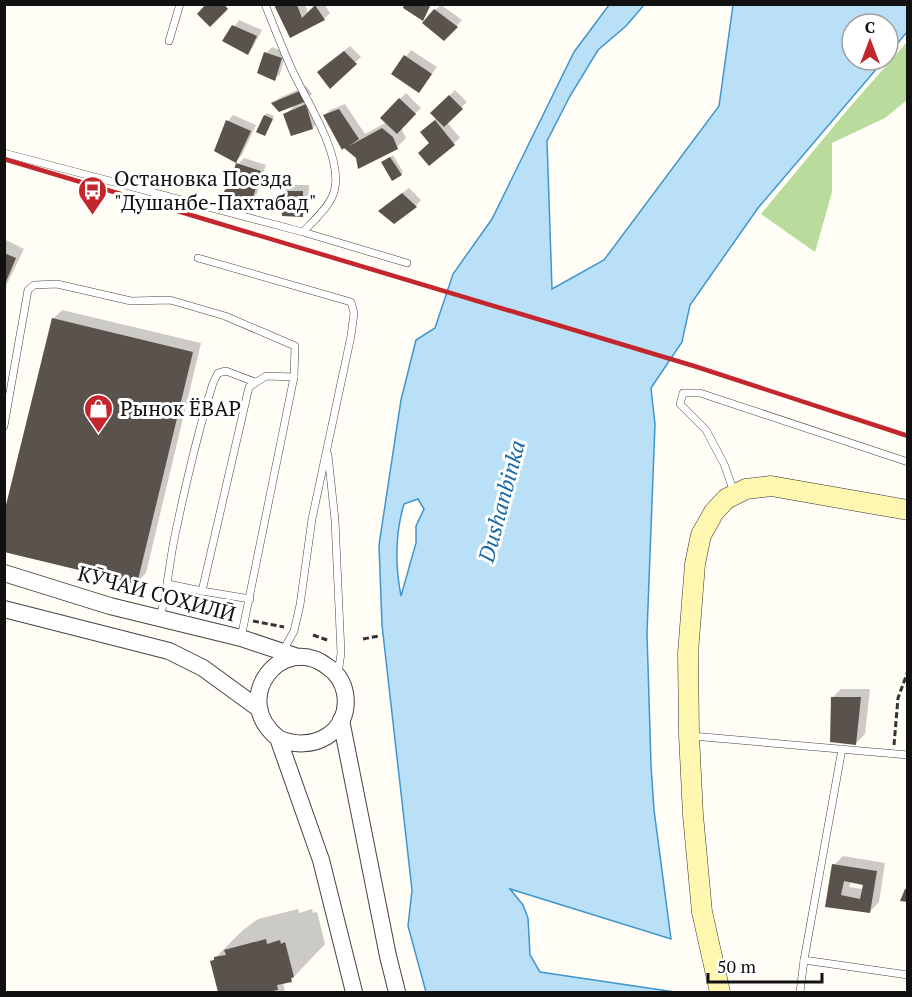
<svg xmlns="http://www.w3.org/2000/svg" width="912" height="997" font-family="'PT Serif',serif">
  <style>
    .forest { fill: #b9dc9c }
    .water { fill: #b9e0f7; stroke: #3f96cf; stroke-width: 1.5; fill-rule: evenodd }
    .shadow { fill: #0003; fill-rule: evenodd }
    .building { fill: #5a524d; fill-rule: evenodd }
    .lines { fill: none; stroke-linecap: round; stroke-linejoin: round }
    .service-casing { stroke: #444; stroke-width: 8 }
    .tertiary-casing { stroke: #444; stroke-width: 18 }
    .secondary-casing { stroke: #333; stroke-width: 21 }
    .path { stroke: #333; stroke-width: 3; stroke-dasharray: 6 3; stroke-linecap: butt }
    .service { stroke: #fff; stroke-width: 7 }
    .tertiary { stroke: #fff; stroke-width: 16 }
    .secondary { stroke: #fff6b0; stroke-width: 20 }
    .rail { stroke: #c4262e; stroke-width: 4.5 }
    .labels { text-anchor: middle; dominant-baseline: central; stroke-width: 6; stroke-linejoin: round; paint-order: stroke }
    .poi-label { font-size: 21px; fill: #111; stroke: #fff; text-anchor: start }
    .street-label { font-size: 21px; fill: #111; stroke: #fff }
    .water-label { font-size: 22px; font-style: italic; fill: #1768a6; stroke: #fff }
  </style>
  <rect width="100%" height="100%" fill="#fffdf5"/>
  <polygon class="forest" points="907,42 907,100 885,118 832,143 832,192 815,252 761,214 849,108"/>
  <path class="water" d="M609,5h35l-18,21 -28,24 -28,46 -23,45 5,148 52,-29 115,-154 14,-101h174v27l-19,23v-31h-36v36h32l-126,148 -68,97 -8,37 -31,46 4,36 -8,209 4,132 3,45 17,129 -161,-50 13,16 5,13 2,37 10,17 135,20h-249l-18,-66 4,-36 -30,-265 -3,-80 22,-145 15,-60 19,-12 18,-54 39,-55 82,-167zM418,499l6,10 -8,17v17l-15,53c-6,-31 -6,-62 3,-92z"/>
  <g class="shadow">
    <polygon points="276,4 305,4 308,14 317,4 324,4 330,13 324,19 291,36"/>
    <polygon points="441,5 462,20 444,39 435,10"/>
    <polygon points="239,20 262,30 253,47 248,53 225,40"/>
    <polygon points="350,46 361,57 330,86 324,66"/>
    <polygon points="272,47 286,53 280,74 275,79 266,53"/>
    <polygon points="411,50 437,67 419,91 393,74"/>
    <polygon points="306,86 312,94 302,103 312,99 318,122 313,128 285,115 296,104 273,103 279,98"/>
    <polygon points="455,90 467,102 447,122 460,138 429,164 431,143 427,126 437,118 432,113"/>
    <polygon points="406,93 421,108 401,128 406,138 397,147 359,167 357,157 325,115 330,110 345,104 365,134 387,122 382,118"/>
    <polygon points="267,113 274,116 265,134 265,115"/>
    <polygon points="233,115 256,125 242,155 236,161 216,150 228,121"/>
    <polygon points="393,155 403,172 401,174 386,160"/>
    <polygon points="244,158 266,165 257,194 251,200 232,182 238,164"/>
    <polygon points="289,185 309,185 308,210 302,216 284,191"/>
    <polygon points="409,188 421,200 416,206 386,205"/>
    <polygon points="4,239 24,249 4,290"/>
    <polygon points="62,310 201,343 146,573 137,582 53,319"/>
    <polygon points="841,689 870,689 865,734 856,743 832,698"/>
    <path d="M843,856l42,7 -6,39 -9,9 -43,-6 7,-40zM851,881l13,3 -1,5 -14,-2z"/>
    <polygon points="298,909 299,913 312,909 313,913 317,912 325,944 291,980 283,982 285,992 219,992 211,962 243,930 258,919"/>
  </g>
  <g class="building">
    <polygon points="206,4 224,4 228,9 210,27 197,14"/>
    <polygon points="404,4 431,4 423,21 403,8"/>
    <polygon points="274,5 297,5 302,18 315,5 325,20 290,38"/>
    <polygon points="434,9 458,27 444,41 422,23"/>
    <polygon points="232,25 257,36 248,55 222,41"/>
    <polygon points="344,51 357,64 330,89 317,72"/>
    <polygon points="264,52 282,58 275,81 257,73"/>
    <polygon points="404,55 432,74 419,93 391,74"/>
    <polygon points="300,91 307,101 279,112 271,103"/>
    <polygon points="449,95 463,109 444,127 430,113"/>
    <polygon points="399,98 416,114 397,134 380,118"/>
    <polygon points="306,104 313,129 291,136 283,114"/>
    <polygon points="339,109 359,139 349,146 382,128 393,137 398,149 358,169 356,158 344,148 342,150 323,115"/>
    <polygon points="264,115 273,119 265,136 256,132"/>
    <polygon points="226,120 251,131 236,163 214,151"/>
    <polygon points="435,120 455,145 429,166 418,153 429,143 420,132"/>
    <polygon points="390,157 402,175 392,181 381,162"/>
    <polygon points="236,163 261,171 252,201 223,193 231,181"/>
    <polygon points="282,191 303,191 303,217 282,216"/>
    <polygon points="402,193 417,207 394,224 378,211"/>
    <polygon points="4,253 16,258 5,284 4,284"/>
    <polygon points="52,318 193,352 137,584 4,552 4,513"/>
    <polygon points="831,697 861,697 856,745 830,742"/>
    <path d="M832,864l45,7 -7,42 -45,-6zM844,881l19,4 -3,14 -19,-4z"/>
    <polygon points="905,889 908,889 908,902 900,901"/>
    <polygon points="266,939 267,944 280,940 281,944 285,942 294,977 291,978 292,982 277,985 278,990 266,992 218,992 210,961 214,960 214,957 226,955 224,950"/>
  </g>
  <g class="lines">
    <defs>
      <g id="service">
        <polyline points="169,41 180,4"/>
        <path d="M4,153l299,79c11,-12 29,-27 32,-44 6,-35 -27,-84 -42,-116 -10,-22 -19,-45 -28,-68"/>
        <polyline points="303,232 407,263"/>
        <polyline points="198,258 351,302 354,313 351,336 312,519 300,605 294,631 283,651"/>
        <polyline points="4,426 28,290 34,285 57,284 131,301 170,300 225,316 295,346 294,377 241,638"/>
        <polyline points="328,455 335,520 341,653 338,674"/>
        <polyline points="734,492 724,464 706,430 680,404 683,393 700,393 908,462"/>
        <polyline points="168,584 202,591"/>
        <polyline points="250,599 202,591 249,387 266,376 294,377"/>
        <path d="M160,617c7,-25 9,-51 14,-77 11,-53 23,-105 39,-157l5,-10 8,-2 29,11"/>
        <polyline points="692,736 908,755"/>
        <polyline points="842,749 804,960 908,975"/>
        <polyline points="800,992 804,960"/>
      </g>
      <g id="tertiary">
        <polyline points="4,573 110,606 241,638 298,657"/>
        <polyline points="4,609 169,651 203,668 258,708"/>
        <polyline points="341,720 388,956 397,992"/>
        <path d="M278,738c33,16 74,-5 67,-45 -2,-10 -8,-20 -17,-26 -46,-36 -99,32 -50,71l43,122 33,132"/>
      </g>
      <polyline id="secondary" points="720,992 702,912 693,815 689,735 688,653 695,564 701,535 714,512 726,499 746,489 771,486 908,510"/>
    </defs>
    <use href="#service" class="service-casing"/>
    <use href="#tertiary" class="tertiary-casing"/>
    <use href="#secondary" class="secondary-casing"/>
    <g class="path">
      <polyline points="253,621 284,627"/>
      <polyline points="313,635 330,641"/>
      <polyline points="363,639 379,636"/>
      <polyline points="894,745 898,698 908,671"/>
    </g>
    <use href="#service" class="service"/>
    <use href="#tertiary" class="tertiary"/>
    <use href="#secondary" class="secondary"/>
    <polyline class="rail" points="4,159 694,366 908,436"/>
  </g>
  <defs>
    <symbol id="bus-pin" viewBox="-11 -11 22 30"><path d="M0 17L-7.5 6A9.5 9.5 0 1 1 7.5 6Z" fill="#c4262e" stroke="#fff"/><path d="M-5-6H5V4H4V6H2V4H-2V6H-4V4H-5ZM-3.5-4V0h7V-4ZM-3.5 1.2v1.5H-2V1.2ZM2 1.2v1.5H3.5V1.2Z" fill="#fff"/></symbol>
    <symbol id="shop-pin" viewBox="-11 -11 22 30"><path d="M0 17L-7.5 6A9.5 9.5 0 1 1 7.5 6Z" fill="#c4262e" stroke="#fff"/><path d="M-5-2.5h2.3a2.7 3.5 0 0 1 5.4 0H5L5.5 6h-11ZM-1.5-2.5h3a1.5 2.3 0 0 0-3 0Z" fill="#fff"/></symbol>
  </defs>
  <g fill-rule="evenodd">
    <use href="#bus-pin" x="76" y="174" width="33" height="45"/>
    <use href="#shop-pin" x="82" y="392" width="33" height="45"/>
  </g>
  <g class="labels">
    <g class="poi-label">
      <text x="114" y="178">Остановка Поезда<tspan x="114" dy="24">"Душанбе-Пахтабад"</tspan></text>
      <text x="120" y="408">Рынок ЁВАР</text>
    </g>
    <g class="street-label">
      <text transform="translate(157 593) rotate(15)">КӮЧАИ СОҲИЛӢ</text>
    </g>
    <g class="water-label">
      <text transform="translate(501 501) rotate(-75)">Dushanbinka</text>
    </g>
  </g>
  <rect width="912" height="997" fill="none" stroke="#111111" stroke-width="12"/>
  <g transform="translate(870 42)"><circle r="28" fill="#ffffff" stroke="#a0a0a0" stroke-width="1.5"/>
  <path d="M0-4.5L10 22L0 15L-10 22Z" fill="#c4262e"/>
  <text y="-9" font-size="16" font-weight="bold" text-anchor="middle" fill="#111111">С</text>
  </g>
  <path d="M708 973v9h114v-9" fill="none" stroke="#111111" stroke-width="3"/>
  <text x="717" y="973" font-size="18" fill="#111111" stroke="#ffffff" stroke-width="4.5" paint-order="stroke">50 m</text>
</svg>
